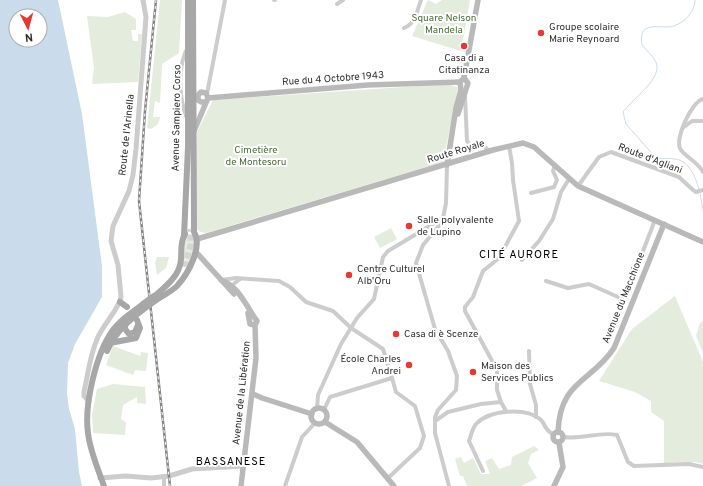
<svg xmlns="http://www.w3.org/2000/svg" width="703" height="486" font-family="Overpass,sans-serif">
  <style>
    .green { fill: #e4ecdd }
    .water { fill: #cadbeb; fill-rule: evenodd }
    .lines { fill: none; stroke-linecap: round; stroke-linejoin: round }
    .stream { stroke: #cadbeb; stroke-width: 1 }
    .primary-tunnel { stroke: #d5d5d5; stroke-width: 6; stroke-dasharray: 6 3; stroke-linecap: butt }
    .minor { stroke: #ccc; stroke-width: 4 }
    .tertiary { stroke: #ccc; stroke-width: 5 }
    .secondary { stroke: #b9b9b9; stroke-width: 5.5 }
    .primary { stroke: #a7a7a7; stroke-width: 6 }
    .rail-casing { stroke: #848484; stroke-width: 2.5 }
    .rail { stroke: #fff; stroke-width: 1; stroke-dasharray: 3; stroke-linecap: butt }
    .primary-bridge { stroke: #a7a7a7; stroke-width: 6 }
    .poi-dot { fill: #e23b35; stroke: #fff; stroke-width: 1.5 }
    .labels { text-anchor: middle; dominant-baseline: central; stroke-width: 4; stroke-linejoin: round; paint-order: stroke }
    .park-label { font-size: 10px; fill: #4d6a3d; stroke: #fff }
    .poi-label { font-size: 10px; fill: #2f2f2f; stroke: #fff; text-anchor: start }
    .street-label { font-size: 10px; fill: #2f2f2f; stroke: #fff }
    .neighbourhood-label { font-size: 11px; letter-spacing: 1px; fill: #000; stroke: #fff }
  </style>
  <rect width="100%" height="100%" fill="#fff"/>
  <g class="green">
    <polygon points="160,0 182,0 179,53 162,64 160,103 155,101 153,117 160,117 158,124 151,129 147,128"/>
    <polygon points="428,0 436,4 442,0 470,0 461,51 412,36"/>
    <polygon points="125,12 136,19 136,30 131,30 133,41 138,41 138,34 142,34 138,82 92,84 94,68 87,16 108,17"/>
    <polygon points="447,84 457,87 458,89 443,162 206,233 200,232 197,229 195,201 197,132 213,100"/>
    <polygon points="391,228 397,239 380,248 374,237"/>
    <polygon points="188,234 192,235 195,239 192,259 188,262 182,258 186,236"/>
    <polygon points="157,257 169,257 166,268 157,275 155,263"/>
    <polygon points="675,296 703,362 703,464 696,462 664,463 664,421 651,412 651,401 635,392 599,381 632,329"/>
    <polygon points="703,321 703,353 696,336 700,323"/>
    <polygon points="113,346 140,356 141,352 148,353 146,371 135,370 133,375 106,365"/>
    <polygon points="113,384 145,387 146,404 137,403 137,397 123,405 121,419 126,422 125,435 93,433 92,415 97,389"/>
    <polygon points="534,446 539,450 531,454 528,463 537,478 521,486 467,486 463,476 460,476 455,459 461,457 464,463 473,458 481,474 490,474 485,461 492,458 499,469 511,465 512,457"/>
  </g>
  <path class="water" d="M0,0h58l24,114 20,152v31l-27,47 -7,19 -1,31 2,15 6,20 4,43 3,14h-82zM16,16h24v24h-24z"/>
  <g class="lines">
    <g class="stream">
      <path d="M695,0c0,13 -13,26 -27,27 -14,0 -30,-4 -26,18 4,5 11,11 14,17 7,17 -24,37 -33,50l3,12 30,34c7,1 13,0 19,1 15,2 20,18 24,30"/>
      <polyline points="700,193 703,211"/>
    </g>
    <polyline class="primary-tunnel" points="185,267 191,244 190,229"/>
    <g class="minor">
      <polyline points="274,0 275,0"/>
      <polyline points="337,4 343,0"/>
      <path d="M404,28c12,-5 13,-17 17,-28"/>
      <polyline points="207,94 225,0"/>
      <polyline points="465,96 467,141 470,145 484,146 489,151"/>
      <path d="M703,99c-11,2 -30,42 -22,51 7,9 16,11 22,22"/>
      <path d="M186,116c-7,-19 -9,-50 2,-69"/>
      <polyline points="684,127 692,121 703,121"/>
      <polyline points="447,165 446,203 443,218 438,227 423,245 416,263 435,329 448,351 457,376 456,390 438,410 435,417 435,433 449,486"/>
      <polyline points="578,186 599,157 611,152 679,177 693,190 696,192 703,190"/>
      <polyline points="531,193 554,187 557,180 553,171 555,165"/>
      <polyline points="522,260 539,241 553,219 561,192 569,179"/>
      <polyline points="221,280 236,278 279,281 290,287 306,302 333,311 351,328 383,349 392,378"/>
      <polyline points="546,281 568,288 589,284 618,297 626,295 655,220"/>
      <polyline points="231,286 240,279"/>
      <polyline points="529,351 530,384 536,405 536,417"/>
      <polyline points="501,402 497,390 497,370 465,311 465,307 473,297 483,271 499,258 519,221 513,180 512,163 509,146"/>
      <polyline points="317,409 318,395 341,344 357,318 374,299 383,257 388,251 443,218"/>
      <polyline points="324,410 330,397 392,378 396,392 415,406 424,436 420,448 387,479"/>
      <polyline points="435,421 448,412 481,404 501,402 506,411"/>
      <path d="M563,437c18,3 37,-6 54,-2l11,27 6,4 55,-2 14,3"/>
      <path d="M483,471l-14,-30c2,-5 3,-12 7,-17 13,-14 49,-17 64,-5 7,6 2,9 14,16"/>
      <polyline points="164,486 164,477"/>
      <polyline points="285,486 302,437 315,423"/>
    </g>
    <g class="tertiary">
      <path d="M89,401l-5,-5v-4c4,-18 6,-38 14,-55 5,-12 21,-28 23,-40l-3,-32 -7,-24 2,-15 16,-35 4,-16 3,-26 10,-132 -3,-17"/>
      <polyline points="100,478 126,476 151,478 169,476 192,469 243,466"/>
    </g>
    <g class="secondary">
      <polyline points="464,78 478,0"/>
      <polyline points="208,98 368,85 460,82"/>
      <polyline points="458,114 468,83 464,78"/>
      <polyline points="194,131 208,98 206,93 201,92 198,95 198,100 201,102 206,102"/>
      <polyline points="447,165 456,108 461,90 460,82 464,78"/>
      <polyline points="197,239 493,150 523,143 534,147 578,186 703,242"/>
      <polyline points="196,252 234,294"/>
      <path d="M221,280c18,6 26,28 36,41l-2,4 1,33 -15,128"/>
      <polyline points="248,313 250,324 255,325"/>
      <polyline points="253,394 262,398 312,414"/>
      <circle cx="319" cy="416" r="8"/>
      <polyline points="325,422 357,442 394,486"/>
      <circle cx="558" cy="437" r="5"/>
      <path d="M558,432c2,-52 33,-49 56,-84l50,-124"/>
      <polyline points="554,486 563,467 559,443"/>
    </g>
    <g class="primary">
      <polyline points="184,236 188,147 188,0"/>
      <path d="M157,294c8,-7 19,-16 22,-26 5,-11 -1,-23 6,-34"/>
      <path d="M159,298c7,-4 13,-7 18,-12 11,-12 26,-39 17,-54l-1,-232"/>
      <polyline points="120,302 127,307"/>
      <polyline points="125,323 125,329 129,334 135,332 138,325"/>
      <polyline points="110,343 136,338 140,328 137,320"/>
      <path d="M107,351c9,-20 21,-30 38,-43"/>
      <path d="M104,486c-6,-17 -14,-35 -16,-53 -4,-28 8,-80 25,-103 8,-11 20,-18 30,-26"/>
    </g>
    <defs>
      <polyline id="rail" points="156,0 145,111 139,201 170,486"/>
    </defs>
    <use href="#rail" class="rail-casing"/>
    <use href="#rail" class="rail"/>
    <g class="primary-bridge">
      <polyline points="143,304 154,296"/>
      <polyline points="145,308 159,298"/>
    </g>
  </g>
  <g class="poi-dot">
    <circle cx="541" cy="33" r="4"/>
    <circle cx="464" cy="46" r="4"/>
    <circle cx="409" cy="226" r="4"/>
    <circle cx="349" cy="275" r="4"/>
    <circle cx="396" cy="334" r="4"/>
    <circle cx="409" cy="365" r="4"/>
    <circle cx="473" cy="372" r="4"/>
  </g>
  <g class="labels">
    <g class="park-label">
      <text x="444" y="18">Square Nelson<tspan x="444" dy="12">Mandela</tspan></text>
      <text x="256" y="150">Cimetière<tspan x="256" dy="12">de Montesoru</tspan></text>
    </g>
    <g class="poi-label">
      <text x="549" y="27">Groupe scolaire<tspan x="549" dy="12">Marie Reynoard</tspan></text>
      <text x="464" y="58" text-anchor="middle">Casa di a<tspan x="464" dy="12">Citatinanza</tspan></text>
      <text x="417" y="220">Salle polyvalente<tspan x="417" dy="12">de Lupino</tspan></text>
      <text x="357" y="269">Centre Culturel<tspan x="357" dy="12">Alb'Oru</tspan></text>
      <text x="404" y="334">Casa di è Scenze</text>
      <text x="401" y="359" text-anchor="end">École Charles<tspan x="401" dy="12">Andrei</tspan></text>
      <text x="481" y="366">Maison des<tspan x="481" dy="12">Services Publics</tspan></text>
    </g>
    <g class="street-label">
      <text transform="translate(333 79) rotate(-4)">Rue du 4 Octobre 1943</text>
      <text transform="translate(177 118) rotate(-89)">Avenue Sampiero Corso</text>
      <text transform="translate(127 135) rotate(-84)">Route de l'Arinella</text>
      <text transform="translate(456 152) rotate(-17)">Route Royale</text>
      <text transform="translate(650 159) rotate(21)">Route d'Agliani</text>
      <text transform="translate(624 298) rotate(-68)">Avenue du Macchione</text>
      <text transform="translate(242 393) rotate(-84)">Avenue de la Libération</text>
    </g>
    <g class="neighbourhood-label">
      <text x="519" y="255">CITÉ AURORE</text>
      <text x="231" y="462">BASSANESE</text>
    </g>
  </g>
  <g transform="translate(28 28) rotate(174)"><circle r="19" fill="#ffffff" stroke="#acacac"/>
  <path d="M0-3L7 15L0 10L-7 15Z" fill="#e23b35"/>
  <text y="-6" font-size="11" font-weight="bold" text-anchor="middle" fill="#2f2f2f">N</text>
  </g>
</svg>
